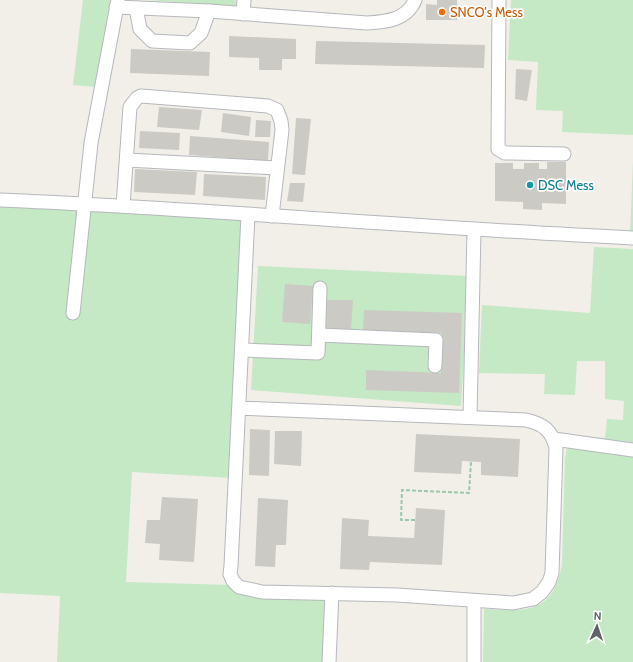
<svg xmlns="http://www.w3.org/2000/svg" width="633" height="662" font-family="Cabin,sans-serif">
  <style>
    .green { fill: #c5e8c5 }
    .building { fill: #cccac5 }
    .lines { fill: none; stroke-linecap: round; stroke-linejoin: round }
    .minor-casing { stroke: #b5b8bc; stroke-width: 15 }
    .path { stroke: #9cc7a9; stroke-width: 2; stroke-dasharray: 4 2; stroke-linecap: butt }
    .minor { stroke: #fff; stroke-width: 13 }
    .food-dot { fill: #e8710a; stroke: #fff; stroke-width: 1.5 }
    .culture-dot { fill: #0f9aa8; stroke: #fff; stroke-width: 1.5 }
    .labels { text-anchor: middle; dominant-baseline: central; stroke-width: 3.5; stroke-linejoin: round; paint-order: stroke }
    .food-label { font-size: 13px; fill: #c56008; stroke: #fff; text-anchor: start }
    .culture-label { font-size: 13px; fill: #0d838f; stroke: #fff; text-anchor: start }
  </style>
  <rect width="100%" height="100%" fill="#f1efe8"/>
  <g class="green">
    <polygon points="83,0 110,0 96,87 73,85"/>
    <polygon points="148,0 236,0 236,6"/>
    <polygon points="511,0 633,0 633,135 562,132 563,111 536,110 538,62 508,60"/>
    <polygon points="633,161 633,236 630,235"/>
    <polygon points="0,204 245,217 232,478 132,472 126,582 231,585 329,596 325,662 57,662 60,596 0,593"/>
    <path d="M594,247l39,2v413h-150l1,-53c42,2 69,6 78,-45l3,-106 4,-22 36,2 2,-19 16,1 1,-19 -19,-2v-38h-28l-2,34 -31,-1 1,-20 -66,-1 3,-68 108,8z"/>
    <polygon points="258,266 469,276 461,406 251,390"/>
  </g>
  <g class="building">
    <polygon points="437,0 457,0 457,20 426,20 426,4 437,5"/>
    <polygon points="229,36 296,39 296,59 282,59 282,70 259,70 259,58 229,57"/>
    <polygon points="316,41 485,45 484,68 315,64"/>
    <polygon points="131,49 210,52 209,76 130,73"/>
    <polygon points="516,69 532,70 527,101 515,99"/>
    <polygon points="159,107 202,110 199,130 157,127"/>
    <polygon points="223,113 251,117 249,136 221,132"/>
    <polygon points="296,118 311,119 305,175 292,174"/>
    <polygon points="256,120 271,121 270,137 255,137"/>
    <polygon points="140,131 180,133 179,150 139,148"/>
    <polygon points="190,136 269,142 268,161 189,155"/>
    <polygon points="547,162 566,162 566,204 542,203 542,210 523,209 523,202 495,201 495,163 513,163 513,169 524,169 524,163 539,163 539,169 547,169"/>
    <polygon points="135,169 197,172 195,195 134,192"/>
    <polygon points="204,174 266,177 265,200 203,196"/>
    <polygon points="290,183 305,183 303,202 287,201"/>
    <polygon points="285,284 313,286 310,324 282,322"/>
    <polygon points="327,300 353,300 351,329 326,329"/>
    <polygon points="364,310 462,313 459,393 366,390 366,370 441,373 442,333 363,331"/>
    <polygon points="250,429 270,430 269,476 249,475"/>
    <polygon points="275,431 302,431 301,466 274,464"/>
    <polygon points="416,434 520,439 518,477 481,475 481,462 462,461 461,474 414,472"/>
    <polygon points="162,497 198,499 194,562 159,560 160,544 145,543 147,520 160,520"/>
    <polygon points="258,498 288,500 286,545 276,545 275,567 255,566"/>
    <polygon points="416,508 445,510 442,565 370,562 369,570 340,569 342,518 369,520 368,536 414,538"/>
  </g>
  <g class="lines">
    <defs>
      <g id="minor">
        <polyline points="499,0 498,149 505,153 564,154"/>
        <path d="M116,7l93,4 158,12c19,-1 40,-3 48,-23"/>
        <polyline points="136,8 140,29 152,41 190,43 201,33 209,11"/>
        <polyline points="243,14 244,0"/>
        <polyline points="127,160 277,168"/>
        <path d="M0,200c211,9 422,28 633,38"/>
        <polyline points="123,206 130,107 137,98 141,96 268,106 277,110 281,121 282,130 272,216"/>
        <polyline points="73,313 91,143 118,0"/>
        <polyline points="319,335 436,340 435,366"/>
        <polyline points="242,350 318,353 320,288"/>
        <path d="M239,408l287,12c18,4 26,11 30,28l-4,125 -3,9 -7,10 -9,7 -20,4 -116,-8 -135,-3 -23,-5 -6,-6 -3,-7 1,-8 17,-351"/>
        <polyline points="470,417 474,230"/>
        <polyline points="554,439 633,450"/>
        <polyline points="329,662 332,593"/>
        <polyline points="474,662 474,601"/>
      </g>
    </defs>
    <use href="#minor" class="minor-casing"/>
    <polyline class="path" points="415,520 401,520 402,490 469,493 471,462"/>
    <use href="#minor" class="minor"/>
  </g>
  <circle class="food-dot" cx="442" cy="12" r="4"/>
  <circle class="culture-dot" cx="530" cy="185" r="4"/>
  <g class="labels">
    <g class="food-label">
      <text x="450" y="12">SNCO's Mess</text>
    </g>
    <g class="culture-label">
      <text x="538" y="185">DSC Mess</text>
    </g>
  </g>
  <g transform="translate(597 626) rotate(3)" stroke="#ffffff" stroke-width="3" paint-order="stroke">
  <path d="M0-3L7 15L0 10L-7 15Z" fill="#5f6368"/>
  <text y="-6" font-size="11" font-weight="bold" text-anchor="middle" fill="#5f6368">N</text>
  </g>
</svg>
